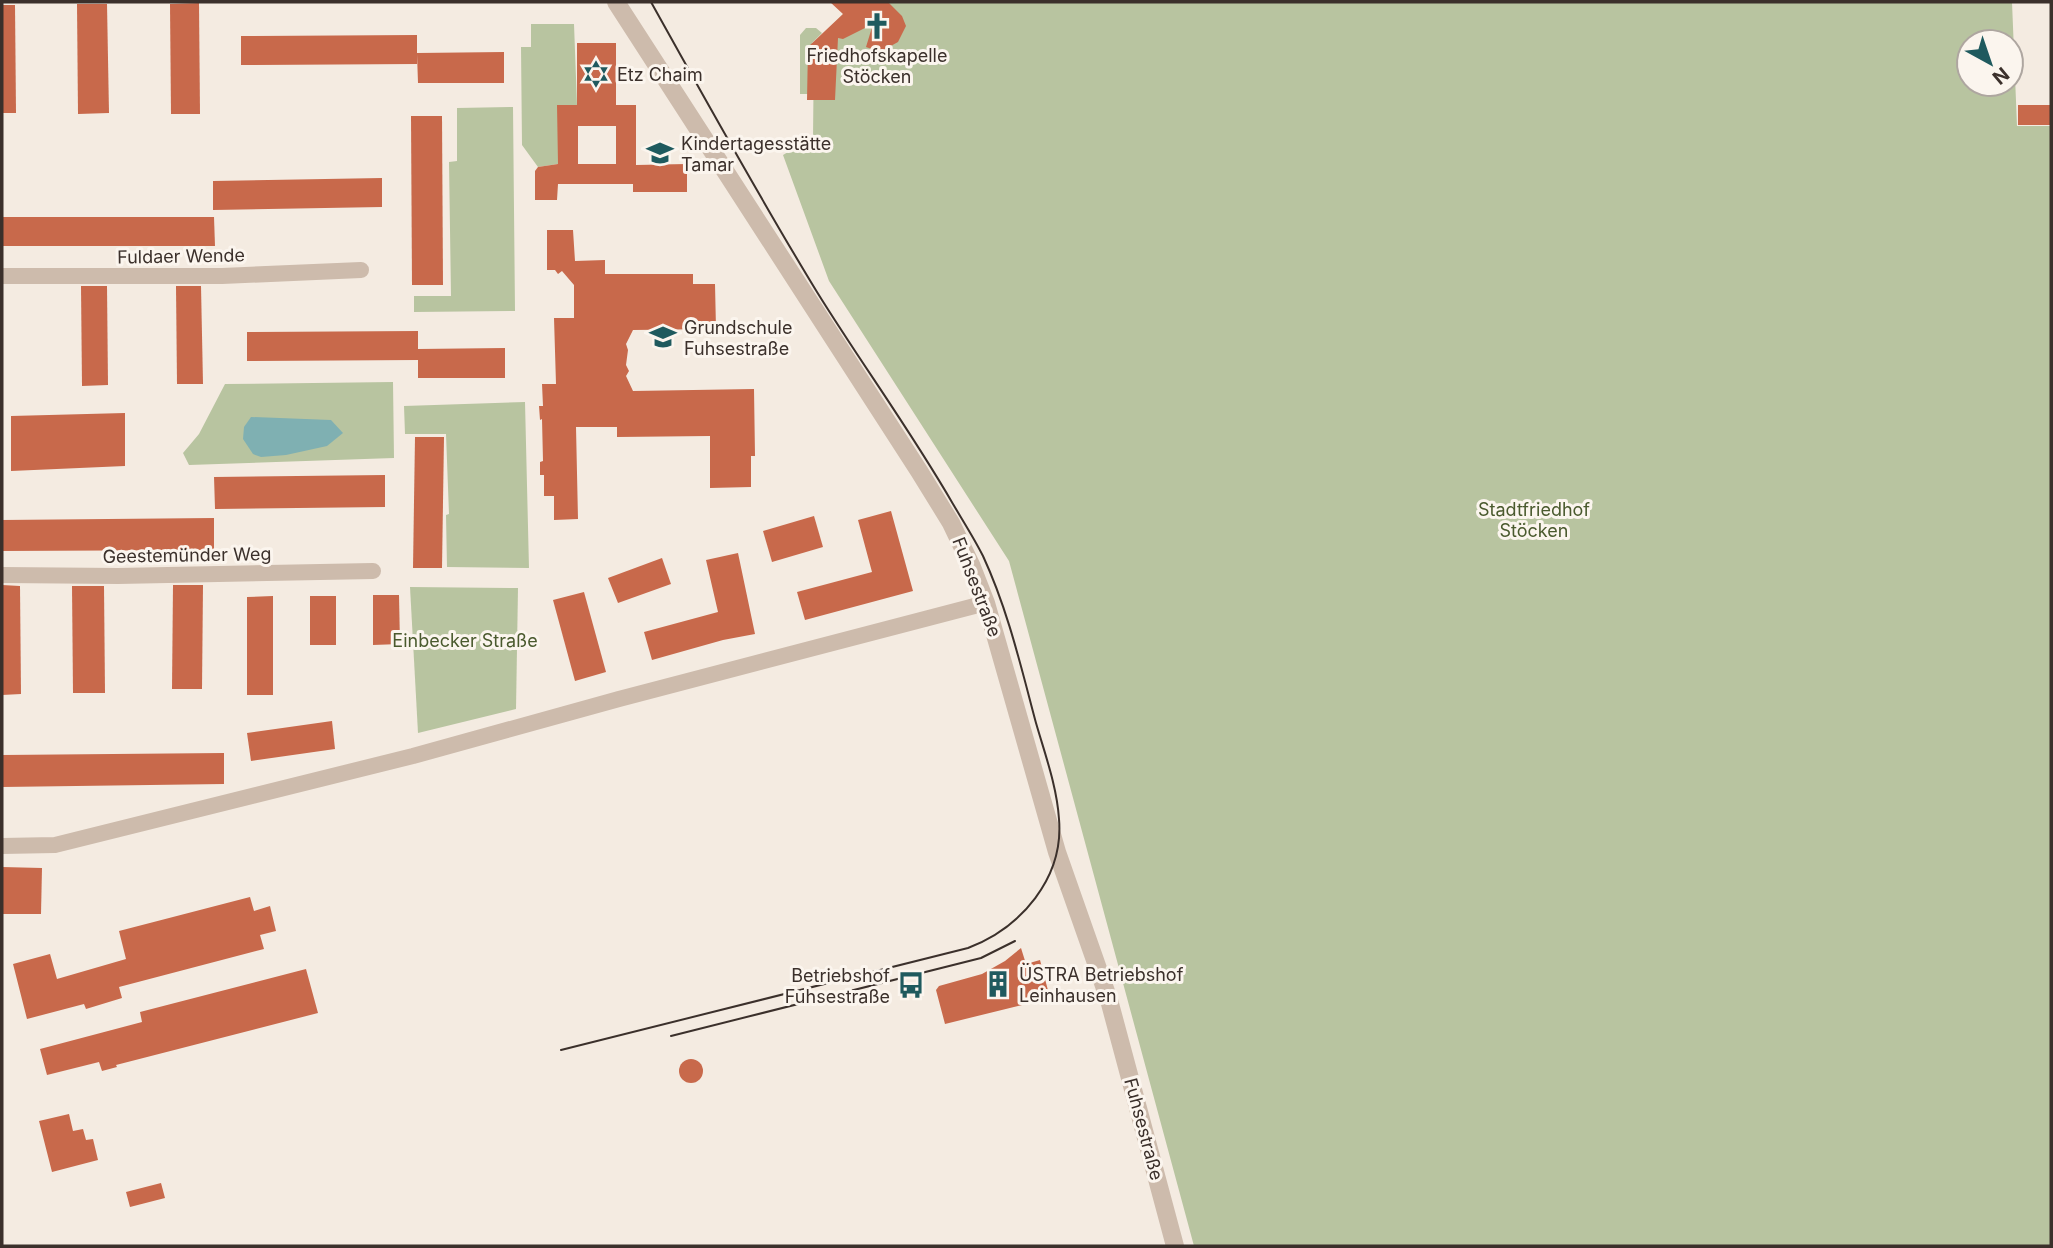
<svg xmlns="http://www.w3.org/2000/svg" width="2053" height="1248" font-family="Inter,sans-serif">
  <style>
    .green { fill: #b8c4a0; fill-rule: evenodd }
    .water { fill: #7fb0b2 }
    .building { fill: #c8694b; fill-rule: evenodd }
    .lines { fill: none; stroke-linecap: round; stroke-linejoin: round }
    .minor { stroke: #cdbbac; stroke-width: 16 }
    .tertiary { stroke: #cdbbac; stroke-width: 18 }
    .tram { stroke: #3b302b; stroke-width: 2 }
    .labels { text-anchor: middle; dominant-baseline: central; stroke-width: 6; stroke-linejoin: round; paint-order: stroke }
    .poi-label { font-size: 18px; fill: #3b302b; stroke: #fbf5ee; text-anchor: start }
    .street-label { font-size: 18px; fill: #3b302b; stroke: #fbf5ee }
    .park-label { font-size: 18px; fill: #4a5a2e; stroke: #fbf5ee }
  </style>
  <rect width="100%" height="100%" fill="#f4ebe1"/>
  <g class="green">
    <path d="M855,2h1157l5,124h34v1120h-857l-185,-685 -180,-280 -46,-126 30,-18 1,-92h-5v49h-9v-59l6,-7h10l6,5 -10,10 2,1zM1969,42h42v42h-42z"/>
    <polygon points="531,24 574,24 577,105 558,106 558,164 538,167 522,145 521,47 531,47"/>
    <polygon points="513,107 515,311 414,312 414,296 451,296 449,162 457,161 457,108"/>
    <polygon points="393,382 394,458 189,465 183,453 199,434 225,384"/>
    <polygon points="525,402 529,568 447,567 446,515 449,514 446,434 405,434 404,406"/>
    <polygon points="410,587 518,588 516,709 418,733"/>
  </g>
  <polygon class="water" points="251,417 331,420 343,433 327,446 286,455 261,457 253,454 243,439 244,427"/>
  <g class="building">
    <polygon points="830,2 888,2 902,16 906,26 898,42 880,52 866,47 873,24 843,39 838,38 835,100 807,100 808,47 843,14"/>
    <polygon points="199,3 200,114 171,114 170,4"/>
    <polygon points="77,4 107,4 109,113 78,114"/>
    <polygon points="2,5 15,5 16,113 2,113"/>
    <polygon points="417,35 417,53 504,52 504,83 418,83 417,54 417,64 241,65 241,36"/>
    <path d="M577,43h39v62h20v60l51,-1v28h-54v-8h-75l-1,16h-22v-29l3,-4 20,-3 -1,-59h20zM578,126h38v38h-38z"/>
    <rect x="2018" y="105" width="33" height="20"/>
    <polygon points="411,116 442,116 443,285 412,285"/>
    <polygon points="382,178 382,207 213,210 213,181"/>
    <polygon points="2,217 214,217 215,246 2,246"/>
    <polygon points="547,230 573,230 575,261 605,260 605,274 693,274 693,284 715,284 716,329 633,330 626,344 628,350 626,365 629,371 626,376 633,391 754,389 755,456 751,456 751,487 710,488 710,436 617,437 617,427 576,427 578,519 554,520 554,496 544,496 544,475 540,475 540,462 543,461 542,419 540,420 539,406 543,406 542,384 556,384 554,318 574,318 574,285 562,271 558,274 555,270 547,270"/>
    <polygon points="81,286 107,286 108,385 82,386"/>
    <polygon points="176,286 201,286 203,384 177,384"/>
    <polygon points="418,331 418,360 247,361 247,332"/>
    <polygon points="505,348 505,378 418,378 418,349"/>
    <polygon points="125,413 125,466 11,471 11,416"/>
    <polygon points="415,437 444,437 442,568 413,568"/>
    <polygon points="385,475 385,507 215,509 214,477"/>
    <polygon points="891,511 913,591 805,620 797,592 872,572 858,520"/>
    <polygon points="814,516 823,547 772,562 763,531"/>
    <polygon points="214,518 214,550 2,551 2,520"/>
    <polygon points="738,553 755,634 723,640 652,660 644,632 718,612 706,560"/>
    <polygon points="662,558 671,584 618,603 608,578"/>
    <polygon points="2,585 20,586 21,694 2,695"/>
    <polygon points="173,585 203,585 202,689 172,689"/>
    <polygon points="72,586 104,586 105,693 73,693"/>
    <polygon points="584,592 606,672 575,681 553,600"/>
    <polygon points="373,595 399,595 400,644 373,645"/>
    <polygon points="273,596 273,695 247,695 247,597"/>
    <rect x="310" y="596" width="26" height="49"/>
    <polygon points="332,721 335,749 251,761 247,733"/>
    <polygon points="224,753 224,784 2,787 2,755"/>
    <polygon points="2,867 42,868 41,914 2,914"/>
    <polygon points="250,897 254,911 270,906 276,931 260,935 264,949 119,987 122,998 86,1009 84,1004 27,1019 13,964 50,954 57,979 126,959 119,931"/>
    <polygon points="1021,948 1026,964 1040,960 1050,998 945,1024 936,990 939,986 982,974 1005,961"/>
    <polygon points="306,969 318,1013 116,1065 117,1067 102,1071 99,1062 47,1075 40,1049 142,1022 140,1012"/>
    <circle cx="691" cy="1071" r="12"/>
    <polygon points="69,1114 73,1131 83,1129 86,1140 93,1139 98,1160 52,1172 39,1121"/>
    <polygon points="161,1183 165,1198 130,1207 126,1192"/>
  </g>
  <g class="lines">
    <g class="minor">
      <polyline points="2,276 222,276 361,270"/>
      <polyline points="2,575 118,576 373,571"/>
      <polyline points="2,846 55,845 413,756 619,699 986,603"/>
    </g>
    <polyline class="tertiary" points="616,2 919,471 951,523 972,567 986,603 1057,852 1109,1000 1175,1246"/>
    <g class="tram">
      <polyline points="671,1036 981,958 1015,941"/>
      <path d="M561,1050l407,-102c53,-20 96,-70 91,-129 -2,-32 -14,-65 -23,-96 -15,-56 -28,-113 -53,-167 -9,-18 -20,-35 -30,-52 -42,-73 -92,-141 -136,-212 -58,-95 -112,-193 -166,-290"/>
    </g>
  </g>
  <defs>
    <symbol id="church-bare" viewBox="-9 -9 18 18"><path d="M-1.2-6h2.4v3.5h3.3v2.4h-3.3V6h-2.4V-.1h-3.3v-2.4h3.3Z" fill="#1f5a5e" stroke="#fbf5ee" stroke-width="2.5" paint-order="stroke"/></symbol>
    <symbol id="synagogue-bare" viewBox="-9 -9 18 18"><path d="M0-6.5L5.6 3.2H-5.6ZM0 6.5L5.6-3.2H-5.6Z" fill="#1f5a5e" stroke="#fbf5ee" stroke-width="2.5" paint-order="stroke"/></symbol>
    <symbol id="school-bare" viewBox="-9 -9 18 18"><path d="M0-5L7-2L0 1L-7-2ZM-4 1L0 2.5L4 1V4Q0 6-4 4Z" fill="#1f5a5e" stroke="#fbf5ee" stroke-width="2.5" paint-order="stroke"/></symbol>
    <symbol id="building-bare" viewBox="-9 -9 18 18"><path d="M-4-6H4V6H1V3H-1V6H-4ZM-2.5-4.3h1.7v1.8h-1.7ZM.8-4.3h1.7v1.8H.8ZM-2.5-1h1.7V.8h-1.7ZM.8-1h1.7V.8H.8Z" fill="#1f5a5e" stroke="#fbf5ee" stroke-width="2.5" paint-order="stroke"/></symbol>
    <symbol id="bus-bare" viewBox="-9 -9 18 18"><path d="M-5-6H5V4H4V6H2V4H-2V6H-4V4H-5ZM-3.5-4V0h7V-4ZM-3.5 1.2v1.5H-2V1.2ZM2 1.2v1.5H3.5V1.2Z" fill="#1f5a5e" stroke="#fbf5ee" stroke-width="2.5" paint-order="stroke"/></symbol>
  </defs>
  <g fill-rule="evenodd">
    <use href="#church-bare" x="858" y="7" width="38" height="38"/>
    <use href="#synagogue-bare" x="577" y="55" width="38" height="38"/>
    <use href="#school-bare" x="641" y="134" width="38" height="38"/>
    <use href="#school-bare" x="644" y="318" width="38" height="38"/>
    <use href="#building-bare" x="979" y="965" width="38" height="38"/>
    <use href="#bus-bare" x="892" y="966" width="38" height="38"/>
  </g>
  <g class="labels">
    <g class="poi-label">
      <text x="877" y="55" text-anchor="middle">Friedhofskapelle<tspan x="877" dy="21">Stöcken</tspan></text>
      <text x="617" y="74">Etz Chaim</text>
      <text x="681" y="143">Kindertagesstätte<tspan x="681" dy="21">Tamar</tspan></text>
      <text x="684" y="327">Grundschule<tspan x="684" dy="21">Fuhsestraße</tspan></text>
      <text x="1019" y="974">ÜSTRA Betriebshof<tspan x="1019" dy="21">Leinhausen</tspan></text>
      <text x="890" y="975" text-anchor="end">Betriebshof<tspan x="890" dy="21">Fuhsestraße</tspan></text>
    </g>
    <g class="street-label">
      <text transform="translate(181 256) rotate(-1)">Fuldaer Wende</text>
      <text transform="translate(187 555) rotate(-1)">Geestemünder Weg</text>
      <text transform="translate(977 587) rotate(69)">Fuhsestraße</text>
      <text transform="translate(1144 1129) rotate(75)">Fuhsestraße</text>
    </g>
    <g class="park-label">
      <text x="1534" y="509">Stadtfriedhof<tspan x="1534" dy="21">Stöcken</tspan></text>
      <text x="465" y="640">Einbecker Straße</text>
    </g>
  </g>
  <rect width="2053" height="1248" fill="none" stroke="#3b302b" stroke-width="7"/>
  <g transform="translate(1990 63) rotate(140)"><circle r="33" fill="#fbf5ee" stroke="#aea6a0" stroke-width="2"/>
  <path d="M0-5L12 26L0 18L-12 26Z" fill="#1f5a5e"/>
  <text y="-10" font-size="19" font-weight="bold" text-anchor="middle" fill="#3b302b">N</text>
  </g>
</svg>
